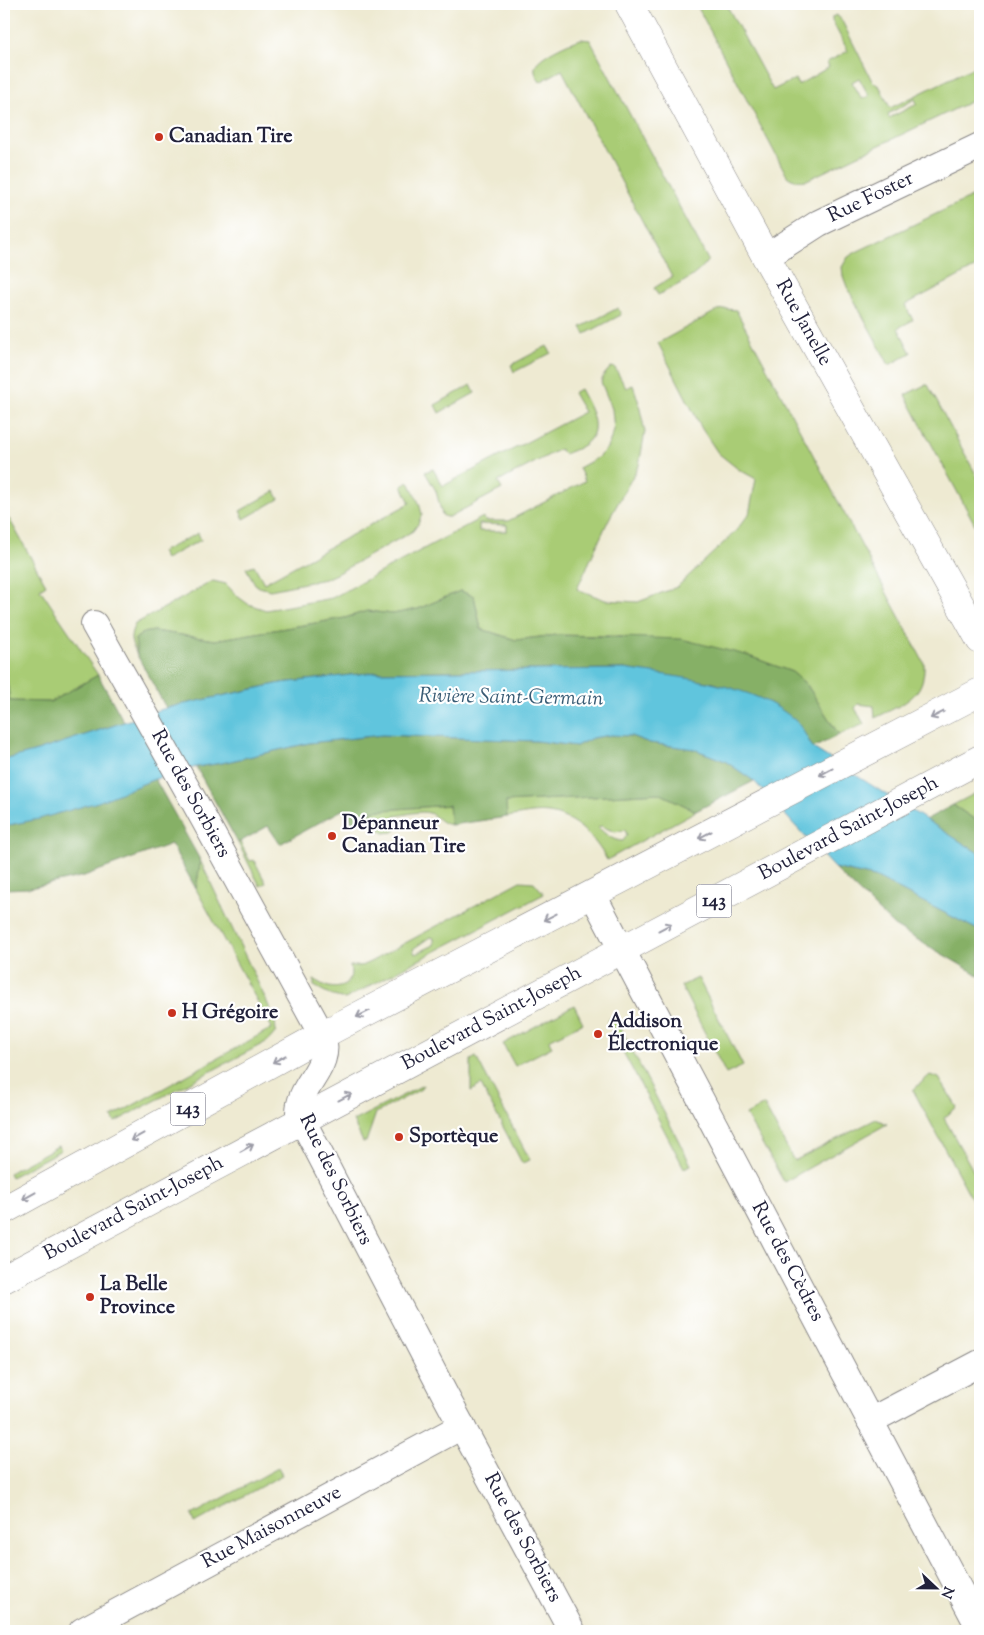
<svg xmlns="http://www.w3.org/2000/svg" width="984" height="1635" font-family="'Sorts Mill Goudy',serif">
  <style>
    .green { fill: #a9cc74; stroke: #667758; fill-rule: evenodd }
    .forest { fill: #86b066; stroke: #546950 }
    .water { fill: #60c5dd; stroke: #41748c }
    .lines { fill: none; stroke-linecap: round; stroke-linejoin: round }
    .minor-casing { stroke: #888686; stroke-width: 28 }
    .secondary-casing { stroke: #888686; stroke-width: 29 }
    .primary-casing { stroke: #888686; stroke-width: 29 }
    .minor { stroke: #fff; stroke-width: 26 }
    .secondary { stroke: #fff; stroke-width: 28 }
    .primary { stroke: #fff; stroke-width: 28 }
    .oneway { stroke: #9c9ca7 }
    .poi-dot { fill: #c8321e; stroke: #fff; stroke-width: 2 }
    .labels { text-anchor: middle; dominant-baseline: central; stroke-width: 4.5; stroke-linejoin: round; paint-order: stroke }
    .shield { fill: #fff; stroke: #646476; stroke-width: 1 }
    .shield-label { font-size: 19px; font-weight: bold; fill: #22223b }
    .poi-label { font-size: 20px; font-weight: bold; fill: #22223b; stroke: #fff; text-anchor: start }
    .street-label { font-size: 20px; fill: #22223b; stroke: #fff }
    .water-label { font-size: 21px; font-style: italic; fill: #385b74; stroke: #fff }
  </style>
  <rect width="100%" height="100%" fill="#fff"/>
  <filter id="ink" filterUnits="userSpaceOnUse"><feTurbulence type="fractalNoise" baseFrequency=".02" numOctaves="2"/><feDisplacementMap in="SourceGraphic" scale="10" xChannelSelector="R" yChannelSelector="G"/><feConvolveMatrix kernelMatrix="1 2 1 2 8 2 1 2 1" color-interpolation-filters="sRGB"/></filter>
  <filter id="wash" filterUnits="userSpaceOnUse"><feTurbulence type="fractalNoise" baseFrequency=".0096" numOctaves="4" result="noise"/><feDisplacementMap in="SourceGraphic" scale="20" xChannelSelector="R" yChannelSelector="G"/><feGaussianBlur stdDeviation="1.12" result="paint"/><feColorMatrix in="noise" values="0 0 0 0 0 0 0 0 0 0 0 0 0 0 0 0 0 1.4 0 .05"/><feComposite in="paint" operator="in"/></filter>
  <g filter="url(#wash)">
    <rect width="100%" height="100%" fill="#eeead2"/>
    <g class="green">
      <path d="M696,4h30l47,86 22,-11 3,6 31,-18 -2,-5 21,-11 -16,-30v-4l4,-2 5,4 31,62 8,6 10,21 90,-44v33l-173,83c-8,1 -14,1 -20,-4zM859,78l10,18 -7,3 -10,-17zM915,99l2,5 -28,14 -1,-4z"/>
      <path d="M581,39l9,1 118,220c-12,18 -31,25 -50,35l-4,-7 18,-11 -110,-207 -22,12c-3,-5 -6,-9 -5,-15 1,-10 36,-26 46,-28z"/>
      <polygon points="980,193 980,265 905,305 913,320 898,328 911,353 889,365 847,287 843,276 842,267 848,257 856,252"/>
      <polygon points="618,308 621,315 585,334 581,327"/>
      <path d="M726,309l10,1 188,353c2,35 -22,41 -49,55l-1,-12 -16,-2 -3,4 9,16 -25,11 -32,-50 -15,-13 -46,-17 -130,-19 -60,-1 -40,5 -35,-11 -7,-33 -14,-5 -42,18 -25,5 -26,-3 -22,7 -130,22 -61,-9 -11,2 -8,6 2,16c-6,-13 -9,-17 -2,-31l78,-43 13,3 11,12 11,8 18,6 66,-12 151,-81 2,4h23l77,-40 -6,-13 18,-10 10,-10 7,-17 -2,-22 -11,-27 3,-7 7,-8 4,1 11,20 7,-3 5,15 7,32 -6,33 -31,56 -31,68 28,11 33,2 39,-15 57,-54 15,-19 7,-35 -18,-10 -20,-16 -16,-24 -44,-86 60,-33zM479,524l28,1v6h-28z"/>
      <polygon points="547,346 551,353 514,372 511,365"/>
      <polygon points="471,385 475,393 439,413 435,405"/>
      <polygon points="925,385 928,385 980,482 980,534 905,395"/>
      <path d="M580,389c9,17 26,43 2,57 -5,3 -12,6 -18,8l-4,-5 -62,33 4,7 -53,28h-3l-4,-2 -6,-24 -11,-19 8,-3 10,17 141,-74 -11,-19z"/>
      <polygon points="409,482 419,503 422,514 418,524 413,531 336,574 325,579 270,590 259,587 255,584 246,568 254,565 264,583 410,503 402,486"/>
      <polygon points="275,491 279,499 244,519 240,511"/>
      <polygon points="4,515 10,520 46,585 40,589 98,675 50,702 10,701 4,664"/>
      <polygon points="198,533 201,540 165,559 161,552"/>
      <polygon points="980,791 980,823 953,805"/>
      <path d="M659,793l37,18 -89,49c-12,-22 -32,-43 -58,-47 -14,-2 -29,2 -42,4l-2,-15zM601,826l14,6 10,-2 2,5 -4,6c-10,0 -18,-7 -25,-14z"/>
      <path d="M449,805l2,20c-10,-1 -14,-9 -22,-12 -9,-3 -24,2 -34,3l1,14 -3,2 -9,1 -4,-3 -10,-19z"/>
      <polygon points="240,842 250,861 254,860 266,883 260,886 238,843"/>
      <polygon points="199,858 275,1019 276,1032 268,1041 115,1122 112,1117 272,1028 196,889 200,864"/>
      <path d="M520,881l14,1 10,12 -199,105 -12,-3 -19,-10v-6c5,2 10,6 15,7 15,3 25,-6 21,-21h11l9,-4zM430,937l4,1v7l-19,9 -2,-5z"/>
      <polygon points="698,978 743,1066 726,1074 681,986"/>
      <polygon points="574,1005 583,1023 549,1040 552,1047 515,1066 503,1044"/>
      <polygon points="614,1015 691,1165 684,1168 607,1021"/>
      <polygon points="476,1057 530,1160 522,1163 481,1085 471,1091 471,1060"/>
      <polygon points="930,1075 939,1078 957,1107 944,1118 980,1183 980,1214 913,1090"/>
      <polygon points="423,1085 421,1089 376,1113 366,1142 363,1142 353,1121"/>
      <polygon points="764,1105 794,1161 876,1119 887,1124 784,1182 746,1115"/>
      <polygon points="58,1146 61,1150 11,1177 9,1173"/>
      <polygon points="278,1468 282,1475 195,1523 192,1515"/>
    </g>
    <g class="forest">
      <polygon points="460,591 474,596 481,629 516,640 556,635 681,639 746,655 792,672 807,685 839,735 813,748 798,723 770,703 714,683 624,669 377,672 281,683 166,708 137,655 135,639 143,633 154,631 215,640 345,618 367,611 393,614 418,609"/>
      <polygon points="4,664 10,701 50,702 98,675 124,722 37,751 4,760"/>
      <polygon points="382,735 537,741 576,746 592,738 611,735 631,736 650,743 694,749 725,761 754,781 696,811 659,793 506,802 507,817 451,825 449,805 371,811 372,817 353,824 344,809 280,844 268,826 238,843 196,767 222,763 309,743"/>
      <path d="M155,779l44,79 1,6 -4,25 -25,-45 -87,32 -54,12 -26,1v-63c53,-10 101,-27 151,-47z"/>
      <polygon points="953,805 980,823 980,854 925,820"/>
      <polygon points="834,868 875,877 980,931 980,976 894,926"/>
    </g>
    <path class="water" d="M624,669c54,8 132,14 173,53 6,7 11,18 16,26l167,106v77l-105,-54 -41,-9 -80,-87 -29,-20 -31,-12 -44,-6 -19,-7 -20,-1 -19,3 -16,8 -39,-5 -155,-6 -73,8 -87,20 -26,4 -41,12 -57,23 -59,17 -35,7v-66l33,-9 129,-43 115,-25 96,-11z"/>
  </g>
  <g filter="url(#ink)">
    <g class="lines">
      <defs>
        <g id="minor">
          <polyline points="766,257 819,223 980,146"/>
          <path d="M94,624l101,179 127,232c12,32 -24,49 -23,79l145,279 128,238"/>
          <polyline points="593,895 980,1629"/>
          <polyline points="870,1421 980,1363"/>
          <polyline points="82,1631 462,1426"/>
        </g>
        <polyline id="secondary" points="629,4 766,257 980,640"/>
        <g id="primary">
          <polyline points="4,1210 322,1035 980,692"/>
          <polyline points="4,1279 980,759"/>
        </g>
      </defs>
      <use href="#minor" class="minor-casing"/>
      <use href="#secondary" class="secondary-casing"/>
      <use href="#primary" class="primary-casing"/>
      <use href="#minor" class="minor"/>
      <use href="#secondary" class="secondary"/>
      <use href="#primary" class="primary"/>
    </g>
    <defs><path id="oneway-shaft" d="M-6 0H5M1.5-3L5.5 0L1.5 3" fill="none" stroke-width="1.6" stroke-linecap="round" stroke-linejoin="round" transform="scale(1.25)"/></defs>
    <g class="oneway">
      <use href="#oneway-shaft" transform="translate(937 715) rotate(153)"/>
      <use href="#oneway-shaft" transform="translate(826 772) rotate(152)"/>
      <use href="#oneway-shaft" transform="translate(705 835) rotate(152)"/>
      <use href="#oneway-shaft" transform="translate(550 917) rotate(153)"/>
      <use href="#oneway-shaft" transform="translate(665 927) rotate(-28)"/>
      <use href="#oneway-shaft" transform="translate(363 1014) rotate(154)"/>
      <use href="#oneway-shaft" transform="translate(279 1059) rotate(151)"/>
      <use href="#oneway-shaft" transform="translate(345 1097) rotate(-28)"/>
      <use href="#oneway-shaft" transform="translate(137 1137) rotate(151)"/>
      <use href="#oneway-shaft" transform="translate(247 1148) rotate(-29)"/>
      <use href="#oneway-shaft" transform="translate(29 1196) rotate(151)"/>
    </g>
  </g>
  <g class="poi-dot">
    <circle cx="159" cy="137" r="5"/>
    <circle cx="332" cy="836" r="5"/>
    <circle cx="172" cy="1013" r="5"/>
    <circle cx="598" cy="1034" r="5"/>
    <circle cx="399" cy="1137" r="5"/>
    <circle cx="90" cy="1297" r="5"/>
  </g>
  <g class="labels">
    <g class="shield">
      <rect x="696.5" y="884.5" width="35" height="33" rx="4"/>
      <rect x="170.5" y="1092.5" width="35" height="33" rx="4"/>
    </g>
    <g class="shield-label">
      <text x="714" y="901">143</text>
      <text x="188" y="1109">143</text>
    </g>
    <g class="poi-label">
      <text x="169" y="137">Canadian Tire</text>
      <text x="342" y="824">Dépanneur<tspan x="342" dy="23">Canadian Tire</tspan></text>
      <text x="182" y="1013">H Grégoire</text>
      <text x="608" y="1022">Addison<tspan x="608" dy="23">Électronique</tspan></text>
      <text x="409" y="1137">Sportèque</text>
      <text x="100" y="1285">La Belle<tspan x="100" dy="23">Province</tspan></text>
    </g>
    <g class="street-label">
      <text transform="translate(871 198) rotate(-26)">Rue Foster</text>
      <text transform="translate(803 323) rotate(61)">Rue Janelle</text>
      <text transform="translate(190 794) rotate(61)">Rue des Sorbiers</text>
      <text transform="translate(849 829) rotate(-28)">Boulevard Saint-Joseph</text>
      <text transform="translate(492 1019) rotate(-28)">Boulevard Saint-Joseph</text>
      <text transform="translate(335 1180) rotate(64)">Rue des Sorbiers</text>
      <text transform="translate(134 1209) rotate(-28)">Boulevard Saint-Joseph</text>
      <text transform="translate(787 1262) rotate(62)">Rue des Cèdres</text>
      <text transform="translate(272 1528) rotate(-28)">Rue Maisonneuve</text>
      <text transform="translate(522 1538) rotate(62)">Rue des Sorbiers</text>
    </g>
    <g class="water-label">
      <text transform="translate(511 698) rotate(1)">Rivière Saint-Germain</text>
    </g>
  </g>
  <rect width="984" height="1635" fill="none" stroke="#fff" stroke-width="20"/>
  <g transform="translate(936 1588) rotate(112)" stroke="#ffffff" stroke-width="4" paint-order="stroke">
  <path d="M0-4L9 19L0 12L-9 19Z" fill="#22223b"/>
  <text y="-8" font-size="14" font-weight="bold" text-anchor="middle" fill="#22223b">N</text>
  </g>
</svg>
